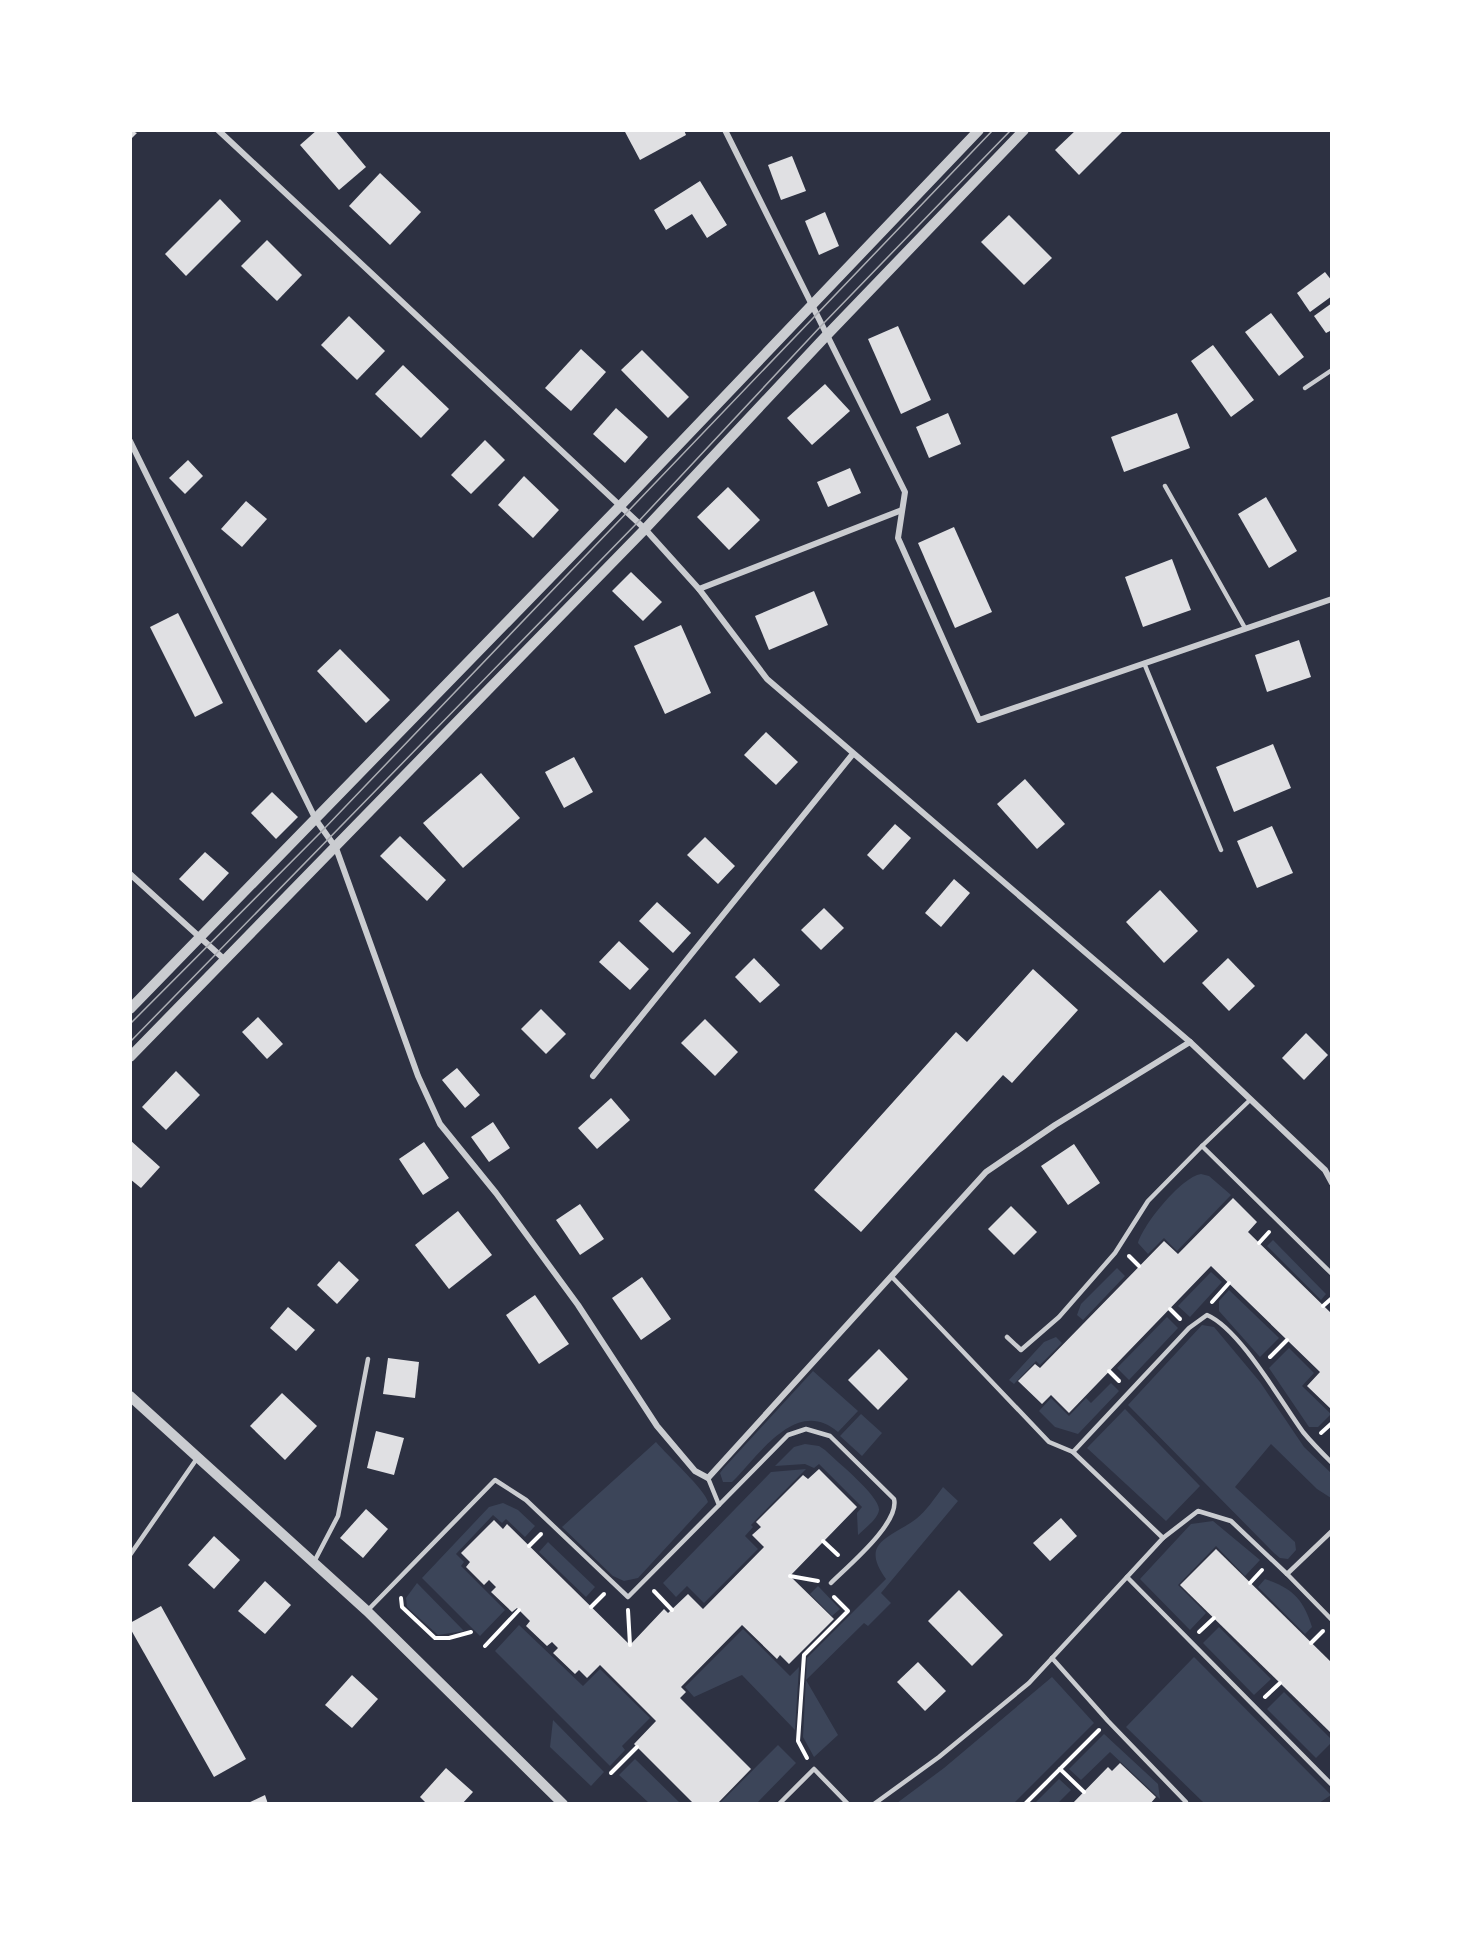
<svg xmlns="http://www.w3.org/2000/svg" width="1462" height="1934" font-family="'PT Sans',sans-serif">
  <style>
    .green { fill: #3c4559 }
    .building { fill: #e0e0e3 }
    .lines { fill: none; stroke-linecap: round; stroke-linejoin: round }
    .path { stroke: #fff; stroke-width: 4 }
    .service { stroke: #caccd0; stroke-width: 4.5 }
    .minor { stroke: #caccd0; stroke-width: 6 }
    .tertiary { stroke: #caccd0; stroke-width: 10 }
    .tram { stroke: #abadb3; stroke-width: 1.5 }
  </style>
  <rect width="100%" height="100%" fill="#2d3142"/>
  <g class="green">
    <path d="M1201,1174l8,2 22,19 -54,56 -13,-13 -16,16 -10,-11c5,-18 43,-66 63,-69z"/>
    <polygon points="1273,1240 1326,1294 1321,1300 1267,1246"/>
    <polygon points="1117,1268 1125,1276 1083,1320 1077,1315 1081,1304"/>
    <polygon points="1211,1272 1222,1282 1190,1317 1178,1306"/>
    <polygon points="1229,1290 1279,1338 1260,1357 1219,1311 1219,1301"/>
    <polygon points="1167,1317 1178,1328 1129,1380 1117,1368"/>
    <polygon points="1202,1325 1214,1327 1260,1382 1304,1447 1331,1473 1331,1498 1317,1489 1271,1444 1235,1487 1295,1542 1296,1550 1288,1559 1280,1558 1274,1553 1128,1405"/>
    <polygon points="1056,1337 1062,1343 1040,1365 1036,1361 1014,1384 1009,1380 1044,1342"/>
    <polygon points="1289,1348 1314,1373 1302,1386 1331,1414 1318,1427 1309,1427 1269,1368"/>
    <path d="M813,1371l45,40 -20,21c-41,-36 -79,23 -106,50h-9l-3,-9 3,-4z"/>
    <polygon points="1111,1383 1119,1391 1078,1434 1055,1427 1039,1411 1051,1398 1069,1416 1086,1398 1091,1403"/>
    <polygon points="1125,1409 1200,1486 1166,1521 1087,1448"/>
    <polygon points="861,1414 882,1433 862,1456 840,1436"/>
    <path d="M656,1442c11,13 50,49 52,60l-70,76 -14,3 -11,-5 -51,-49z"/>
    <path d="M805,1444l14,2 6,4c11,11 55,46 54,60 -1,9 -15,19 -21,25l-1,-22 5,-6 -43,-43 -5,4 -9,-4 -30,2 19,-19z"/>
    <polygon points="806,1469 751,1525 753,1527 745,1536 758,1549 704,1603 687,1586 676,1597 663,1583 771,1472"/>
    <path d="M943,1487l15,14 -77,92 10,10 -23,23 -4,-3 -58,57 32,55 -24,22 -11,-20 4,-79 79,-79c-27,-37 4,-41 30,-60 10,-8 19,-21 27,-32z"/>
    <polygon points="503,1503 518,1510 535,1526 525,1537 506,1519 502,1523 493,1515 456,1554 464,1562 461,1566 505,1610 480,1636 422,1578 489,1507"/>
    <polygon points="1213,1521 1260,1560 1245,1576 1216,1546 1178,1585 1206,1613 1190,1630 1140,1579 1191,1524"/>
    <polygon points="548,1542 595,1587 586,1597 539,1552"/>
    <path d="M1265,1579c28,10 38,20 47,48l-7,7 -47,-47z"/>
    <polygon points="417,1583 464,1631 438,1635 407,1607 406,1598"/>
    <polygon points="818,1586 840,1609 832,1616 810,1594"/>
    <polygon points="519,1625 583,1686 600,1669 650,1718 622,1746 625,1750 610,1766 495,1651"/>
    <polygon points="1219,1627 1271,1679 1254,1695 1203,1643"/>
    <polygon points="743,1629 790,1676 799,1667 795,1730 742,1675 694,1697 685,1687"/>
    <polygon points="1194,1657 1331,1795 1319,1803 1204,1803 1126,1727"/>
    <polygon points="1052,1677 1094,1723 1014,1803 897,1803 944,1768"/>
    <polygon points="1284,1692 1331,1739 1331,1743 1316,1758 1267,1709"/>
    <polygon points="553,1720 604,1772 591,1786 550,1747"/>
    <polygon points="1104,1734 1158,1784 1160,1799 1110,1752 1081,1780 1069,1769"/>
    <polygon points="778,1745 796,1763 757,1803 720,1803"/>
    <polygon points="635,1759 680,1803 649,1803 619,1775"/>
    <polygon points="1059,1779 1071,1790 1058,1803 1035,1803"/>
  </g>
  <g class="building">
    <polygon points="130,130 137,133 130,140"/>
    <polygon points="317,130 335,130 366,167 339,190 300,145"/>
    <polygon points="624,130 684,130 686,135 640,160"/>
    <polygon points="1076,130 1124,130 1079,175 1055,150"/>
    <polygon points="792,156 806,191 781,200 768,165"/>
    <polygon points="380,173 421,212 390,245 349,206"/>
    <polygon points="700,181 727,225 707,238 692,214 666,230 654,210"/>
    <polygon points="220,199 241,221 186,276 165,254"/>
    <polygon points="825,212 839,246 819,255 805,221"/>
    <polygon points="1009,215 1052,258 1024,285 981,242"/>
    <polygon points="267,240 302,275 277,301 241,266"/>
    <polygon points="1325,272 1332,281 1332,296 1310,312 1297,293"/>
    <polygon points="1332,303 1332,330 1326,333 1314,316"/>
    <polygon points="1271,313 1304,357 1279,376 1245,332"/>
    <polygon points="349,316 385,351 357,380 321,345"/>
    <polygon points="898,326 931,400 901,414 868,339"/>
    <polygon points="1213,345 1254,400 1231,417 1191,361"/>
    <polygon points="581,349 606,372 571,411 545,388"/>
    <polygon points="642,350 689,397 668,418 621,370"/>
    <polygon points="403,365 449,409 421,438 375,394"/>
    <polygon points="825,384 850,411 812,445 787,418"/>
    <polygon points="616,408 648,437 625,463 593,434"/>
    <polygon points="948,413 961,444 929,458 916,427"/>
    <polygon points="1177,413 1190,448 1124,472 1111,437"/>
    <polygon points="485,440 505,460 471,494 451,475"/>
    <polygon points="188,460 203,476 185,494 169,478"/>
    <polygon points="850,468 861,493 828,507 817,482"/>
    <polygon points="524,476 559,510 533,538 498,505"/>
    <polygon points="728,487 760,520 729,550 697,517"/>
    <polygon points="1266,497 1297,551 1269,568 1238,514"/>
    <polygon points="246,501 267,519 242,547 221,529"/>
    <polygon points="954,527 992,612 955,628 918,543"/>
    <polygon points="1172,559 1191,610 1143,627 1125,577"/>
    <polygon points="631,572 662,602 643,621 612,591"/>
    <polygon points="814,591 828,625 769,650 755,616"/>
    <polygon points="178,613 223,703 195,717 150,627"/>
    <polygon points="681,625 711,693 665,714 634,646"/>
    <polygon points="1299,640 1311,677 1267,692 1255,655"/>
    <polygon points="340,649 390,700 366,723 317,671"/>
    <polygon points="766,732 798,762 776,785 744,755"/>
    <polygon points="1273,744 1291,788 1234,812 1216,767"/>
    <polygon points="574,757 593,792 564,808 545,772"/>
    <polygon points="481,773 520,818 463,868 423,823"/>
    <polygon points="1025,779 1065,824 1037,849 997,804"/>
    <polygon points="272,792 298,817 276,839 251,813"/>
    <polygon points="895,824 911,838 883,870 867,855"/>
    <polygon points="1272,826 1293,873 1257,888 1237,841"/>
    <polygon points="400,836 446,880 427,901 380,856"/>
    <polygon points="705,837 735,866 718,884 687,855"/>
    <polygon points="205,852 229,873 203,901 179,879"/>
    <polygon points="954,879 970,893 941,927 925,913"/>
    <polygon points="1160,890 1198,931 1164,963 1126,922"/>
    <polygon points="657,902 691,933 673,953 639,921"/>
    <polygon points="824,908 844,928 821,950 801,930"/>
    <polygon points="619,941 649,969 630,990 599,962"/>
    <polygon points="754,958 780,985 760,1003 735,977"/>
    <polygon points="1228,958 1255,986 1229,1011 1202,983"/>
    <polygon points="1033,969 1078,1010 1012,1083 1003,1075 861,1232 814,1190 956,1032 967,1042"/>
    <polygon points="541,1009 566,1034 546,1054 521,1029"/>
    <polygon points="258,1017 283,1044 267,1059 242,1032"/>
    <polygon points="705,1019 738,1052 715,1076 681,1043"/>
    <polygon points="1306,1033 1328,1055 1304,1080 1282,1058"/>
    <polygon points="457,1068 480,1095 465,1108 442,1080"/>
    <polygon points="176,1071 200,1095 166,1130 142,1107"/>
    <polygon points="611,1098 630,1120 597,1149 578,1128"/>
    <polygon points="493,1122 510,1148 489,1162 471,1137"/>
    <polygon points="130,1140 160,1167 141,1188 130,1179"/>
    <polygon points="424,1142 449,1178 423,1195 399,1159"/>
    <polygon points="1074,1144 1100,1183 1068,1205 1041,1166"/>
    <polygon points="1233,1198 1257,1222 1248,1232 1332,1314 1332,1410 1307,1386 1320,1372 1211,1266 1069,1413 1051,1395 1042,1404 1018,1381 1035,1364 1040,1368 1164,1241 1178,1254"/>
    <polygon points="580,1204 604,1239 580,1255 556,1220"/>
    <polygon points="1011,1206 1037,1232 1014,1255 988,1229"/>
    <polygon points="458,1211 492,1255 449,1289 415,1245"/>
    <polygon points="339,1261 359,1280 337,1304 317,1285"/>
    <polygon points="642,1277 671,1319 641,1340 612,1298"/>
    <polygon points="535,1295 569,1344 539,1364 506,1315"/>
    <polygon points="288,1307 315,1330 296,1351 270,1328"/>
    <polygon points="879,1349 908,1379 878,1410 848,1380"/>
    <polygon points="388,1358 419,1362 415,1398 383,1394"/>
    <polygon points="282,1393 317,1426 285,1460 250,1426"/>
    <polygon points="376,1431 404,1438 394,1475 367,1468"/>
    <polygon points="819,1469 857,1507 790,1576 834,1619 789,1664 780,1655 777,1659 742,1625 681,1687 686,1692 680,1698 751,1769 717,1804 694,1804 634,1744 656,1721 600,1665 587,1678 579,1670 575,1674 553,1653 558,1648 552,1642 547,1646 526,1626 530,1621 517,1608 512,1612 491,1592 496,1587 489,1580 484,1585 466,1567 470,1562 461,1553 494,1520 503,1529 507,1524 630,1645 664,1609 668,1613 688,1594 703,1609 764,1547 752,1535 761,1527 756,1522 803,1475 808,1479"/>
    <polygon points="366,1509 388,1529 363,1558 340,1538"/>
    <polygon points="1061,1518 1077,1536 1050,1561 1033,1543"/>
    <polygon points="214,1536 240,1560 214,1589 188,1565"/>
    <polygon points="1216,1549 1332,1663 1332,1734 1180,1585"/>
    <polygon points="265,1581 291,1605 265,1634 238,1611"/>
    <polygon points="959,1590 1003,1635 972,1666 928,1621"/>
    <polygon points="161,1606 246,1759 214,1777 130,1628 130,1623"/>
    <polygon points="918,1662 946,1691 925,1711 897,1682"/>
    <polygon points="352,1675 378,1699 352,1728 325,1705"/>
    <polygon points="1120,1763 1156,1797 1150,1804 1072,1804 1108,1767 1112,1771"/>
    <polygon points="446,1768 473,1792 462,1804 427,1804 420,1797"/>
    <polygon points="265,1795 268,1804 246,1804"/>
  </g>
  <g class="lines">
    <g class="path">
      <polyline points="1259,1243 1269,1232"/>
      <polyline points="1129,1256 1139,1266"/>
      <polyline points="1212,1302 1229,1283"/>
      <polyline points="1323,1306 1332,1298"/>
      <polyline points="1170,1309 1180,1319"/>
      <polyline points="1270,1357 1287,1340"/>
      <polyline points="1109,1371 1119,1381"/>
      <polyline points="1321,1433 1332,1423"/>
      <polyline points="823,1541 838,1555"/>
      <polyline points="529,1546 541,1534"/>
      <polyline points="790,1576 818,1581"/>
      <polyline points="1250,1583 1262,1570"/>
      <polyline points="654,1591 672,1610"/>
      <polyline points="401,1598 402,1607 435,1638 449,1638 471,1632"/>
      <polyline points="591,1607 604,1594"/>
      <polyline points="628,1610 630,1645"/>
      <polyline points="1199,1632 1214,1618"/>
      <polyline points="1311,1643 1323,1631"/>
      <polyline points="485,1646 519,1610"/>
      <polyline points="1265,1697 1280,1683"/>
      <polyline points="807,1758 798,1741 804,1655 848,1611 834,1597"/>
      <polyline points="1060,1769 1084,1792"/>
      <polyline points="611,1773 637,1747"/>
      <polyline points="1025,1804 1099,1730"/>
    </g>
    <g class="service">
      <polyline points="1305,388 1332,370"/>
      <polyline points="1165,486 1245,628"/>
      <polyline points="1144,663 1221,850"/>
      <polyline points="1202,1146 1250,1100"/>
      <polyline points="892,1277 1049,1442 1073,1452 1163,1538"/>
      <polyline points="1007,1337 1021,1350 1059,1317 1115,1253 1148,1201 1202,1146 1332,1274"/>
      <path d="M1073,1452l116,-124 18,-13c33,14 74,87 96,117 9,11 19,21 29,31"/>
      <path d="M719,1505l69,-70 18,-6 24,7 64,63c6,24 -46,67 -63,84"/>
      <polyline points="130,1555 198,1457"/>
      <polyline points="314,1562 338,1516 368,1359"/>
      <polyline points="1287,1574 1332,1620"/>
      <polyline points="1127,1577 1332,1785"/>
      <polyline points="367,1611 495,1480 526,1500 628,1597 719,1505 708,1478"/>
      <polyline points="1052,1658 1108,1721 1186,1802 1185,1804"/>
      <polyline points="779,1804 814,1769 848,1804"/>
      <polyline points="874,1804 939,1757 1029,1683 1163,1538 1198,1511 1231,1521 1287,1574 1332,1531"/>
    </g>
    <g class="minor">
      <polyline points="218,130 645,529 699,589 767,679 1190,1042 1325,1170 1332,1183"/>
      <polyline points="725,130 905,492 898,538 979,720 1332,599"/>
      <polyline points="130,441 316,820 336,848 418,1076 440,1124 496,1193 578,1305 657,1426 695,1471 708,1478 986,1172 1055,1125 1190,1042"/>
      <polyline points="699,589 902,510"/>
      <polyline points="130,874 225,960"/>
      <polyline points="593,1076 852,755"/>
    </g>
    <g class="tertiary">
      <polyline points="130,1009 620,506 979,130"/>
      <polyline points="130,1057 645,529 826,336 1024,130"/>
      <polyline points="130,1396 367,1611 563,1804"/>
    </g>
    <g class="tram">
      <polyline points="130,1024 322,831 993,130"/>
      <polyline points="130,1042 638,522 821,326 1011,130"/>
    </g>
  </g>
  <rect width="1462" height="1934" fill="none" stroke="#ffffff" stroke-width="264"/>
</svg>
